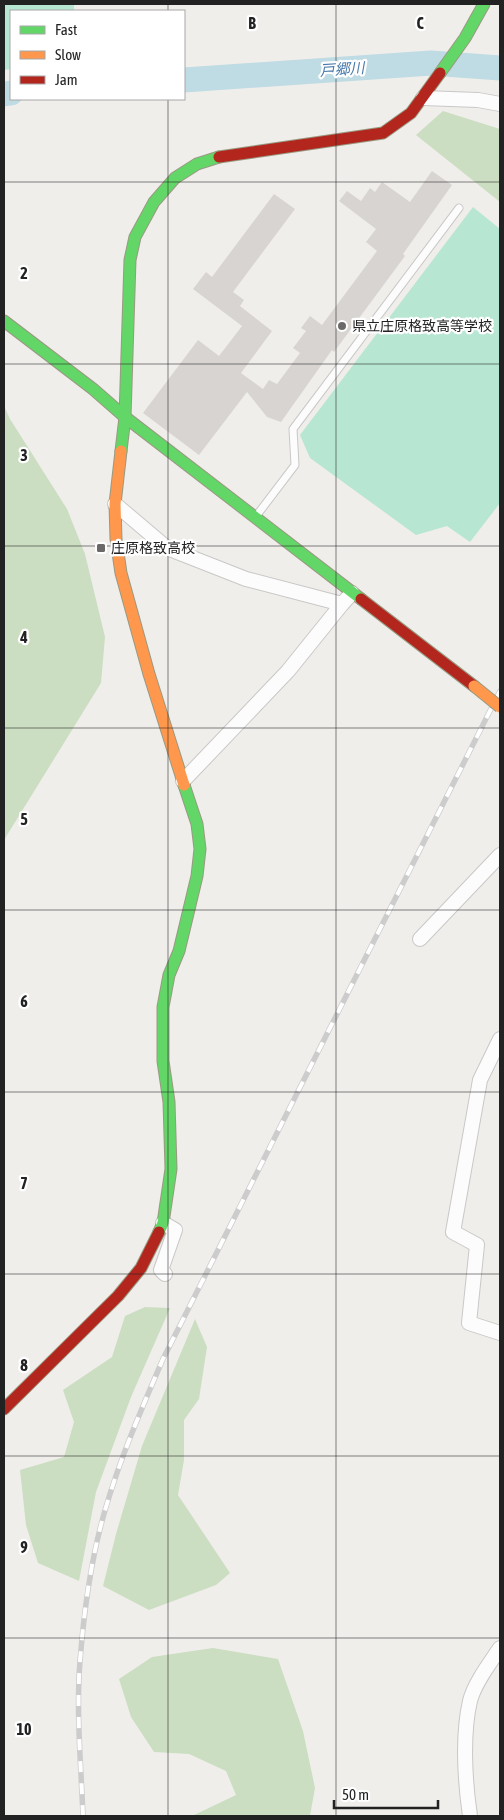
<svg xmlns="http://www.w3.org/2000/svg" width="504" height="1820" font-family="'Asap Condensed','Noto Sans JP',sans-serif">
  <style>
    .forest { fill: #cbdec1 }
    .pitch { fill: #b7e6d2 }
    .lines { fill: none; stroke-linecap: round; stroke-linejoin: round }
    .river { stroke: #bfdbe3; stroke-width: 25 }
    .building { fill: #d7d4d2 }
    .lane-casing { stroke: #c9c8c7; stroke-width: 9 }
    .street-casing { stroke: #c9c8c7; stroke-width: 16 }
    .fast-casing { stroke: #999a82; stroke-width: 13 }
    .slow-casing { stroke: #999a82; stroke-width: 13 }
    .jam-casing { stroke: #999a82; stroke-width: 13 }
    .lane { stroke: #fdfcfc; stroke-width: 7 }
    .street { stroke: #fdfcfc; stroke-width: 14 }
    .fast { stroke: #63d668; stroke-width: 11 }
    .slow { stroke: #ff974d; stroke-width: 11 }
    .jam { stroke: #b3261e; stroke-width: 11 }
    .rail-casing { stroke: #ccc; stroke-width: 5.5 }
    .rail { stroke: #fff; stroke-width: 4; stroke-dasharray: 11; stroke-linecap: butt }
    .slow-bridge-casing { stroke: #999a82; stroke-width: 13; stroke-linecap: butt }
    .slow-bridge { stroke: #ff974d; stroke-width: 11 }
    .grid { fill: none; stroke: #222; stroke-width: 1; stroke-opacity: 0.55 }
    .poi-dot { fill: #6a6968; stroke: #fff; stroke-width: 2 }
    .labels { text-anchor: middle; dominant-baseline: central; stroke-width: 4.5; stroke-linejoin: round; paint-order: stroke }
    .poi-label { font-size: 14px; fill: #222; stroke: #fff; text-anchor: start }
    .water-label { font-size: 15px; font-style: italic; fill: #4a7aab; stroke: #fff }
    .grid-label { font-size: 16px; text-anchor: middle; font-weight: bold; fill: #222; stroke: #fff; stroke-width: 4.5; stroke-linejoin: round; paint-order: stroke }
  </style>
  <rect width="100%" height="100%" fill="#f0eeeb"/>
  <g class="forest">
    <polygon points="443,111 500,129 500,202 416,135"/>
    <polygon points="4,406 10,419 67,509 85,554 105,637 101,683 4,840"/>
    <polygon points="145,1307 170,1308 131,1397 96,1492 79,1581 38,1563 26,1525 20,1470 64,1457 74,1422 63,1390 112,1357 125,1316"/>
    <polygon points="195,1319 207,1347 199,1399 184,1420 184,1460 178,1495 230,1573 216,1585 149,1610 103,1586 116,1534 142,1446"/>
    <polygon points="213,1648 278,1659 303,1731 315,1788 310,1816 192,1816 236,1795 226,1771 189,1754 154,1752 131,1717 119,1679 152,1657"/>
  </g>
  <g class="pitch">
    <polygon points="4,4 74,4 74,11 11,11 11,69 4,70"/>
    <polygon points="473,207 500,229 500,503 470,542 447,526 416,535 310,458 300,435"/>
  </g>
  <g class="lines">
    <g class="river">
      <polyline points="184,80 431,63 500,68"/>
      <polyline points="4,94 11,93"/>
    </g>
  </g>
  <polygon class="building" points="432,171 452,185 403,254 405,256 334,352 332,350 281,422 267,417 247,392 199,455 143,413 198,340 219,356 242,326 193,289 206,272 212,277 274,194 295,209 233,292 244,300 240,306 272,331 241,373 263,389 269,380 277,384 300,353 293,348 306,331 301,328 310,316 322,325 377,251 366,242 376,229 339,201 347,191 361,201 370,188 375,192 382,182 410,202"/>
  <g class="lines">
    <defs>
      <polyline id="lane" points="257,515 295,465 293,429 459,208"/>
      <g id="street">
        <polyline points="423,98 478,100 500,104"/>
        <polyline points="115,504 167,548 246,579 342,604"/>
        <polyline points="183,781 288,671 342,604 352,593"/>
        <polyline points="420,939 500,855"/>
        <polyline points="500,1039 480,1080 453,1232 477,1245 469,1323 500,1333"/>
        <polyline points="163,1223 175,1230 161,1270 165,1274"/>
        <path d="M470,1816c-5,-34 -8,-81 0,-115 4,-17 20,-38 30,-53"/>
      </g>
      <g id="fast">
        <polyline points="440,73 465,38 484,4"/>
        <polyline points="4,321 93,389 125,417 361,599"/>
        <polyline points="121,451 125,417 130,260 135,237 154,202 175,178 197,164 219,157"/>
        <polyline points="159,1232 163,1223 171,1169 169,1102 163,1061 163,1007 169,975 179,951 197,876 200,849 197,824 184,785"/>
      </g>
      <polyline id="slow" points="121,451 115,504 116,539 121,573 149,674 184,785"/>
      <g id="jam">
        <polyline points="219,157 383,133 411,113 440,73"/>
        <polyline points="361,599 474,686"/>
        <polyline points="4,1409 118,1296 141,1268 159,1232"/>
      </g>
    </defs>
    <use href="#lane" class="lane-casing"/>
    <use href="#street" class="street-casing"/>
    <use href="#fast" class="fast-casing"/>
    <use href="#slow" class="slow-casing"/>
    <use href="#jam" class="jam-casing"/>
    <use href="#lane" class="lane"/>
    <use href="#street" class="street"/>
    <use href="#fast" class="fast"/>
    <use href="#slow" class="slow"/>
    <use href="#jam" class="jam"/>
    <defs>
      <path id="rail" d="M83,1816c-2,-51 -7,-104 -3,-155 4,-51 11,-104 26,-154 15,-51 36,-99 57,-148l337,-668"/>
    </defs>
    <use href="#rail" class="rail-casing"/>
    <use href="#rail" class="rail"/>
    <defs>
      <polyline id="slow-bridge" points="474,686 500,707"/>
    </defs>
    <use href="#slow-bridge" class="slow-bridge-casing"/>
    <use href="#slow-bridge" class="slow-bridge"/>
  </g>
  <path class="grid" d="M168,4v7M336,4v1812M168,99v1717M4,182h496M4,364h496M4,546h496M4,728h496M4,910h496M4,1092h496M4,1274h496M4,1456h496M4,1638h496"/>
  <g class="poi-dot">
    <circle cx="342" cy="326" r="5"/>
    <rect x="96" y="543" width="10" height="10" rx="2.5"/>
  </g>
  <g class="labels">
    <g class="poi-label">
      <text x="352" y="326">県立庄原格致高等学校</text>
      <text x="111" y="548">庄原格致高校</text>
    </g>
    <g class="water-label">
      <text transform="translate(342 69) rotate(-4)">戸郷川</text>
    </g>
  </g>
  <g class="grid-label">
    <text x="252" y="29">B</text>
    <text x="420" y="29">C</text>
    <text x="24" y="279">2</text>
    <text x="24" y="461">3</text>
    <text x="24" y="643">4</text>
    <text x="24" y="825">5</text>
    <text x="24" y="1007">6</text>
    <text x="24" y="1189">7</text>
    <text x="24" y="1371">8</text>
    <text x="24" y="1553">9</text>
    <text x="24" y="1735">10</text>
  </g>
  <rect width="504" height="1820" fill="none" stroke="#222222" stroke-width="10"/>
  <rect x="10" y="10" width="175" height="90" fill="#ffffff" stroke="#a7a7a7"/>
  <rect x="20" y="26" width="25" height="8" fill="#63d668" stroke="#a7a7a7"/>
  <text x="55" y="35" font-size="15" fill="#222222">Fast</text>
  <rect x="20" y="51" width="25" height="8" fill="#ff974d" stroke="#a7a7a7"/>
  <text x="55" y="60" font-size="15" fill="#222222">Slow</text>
  <rect x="20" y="76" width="25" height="8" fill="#b3261e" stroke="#a7a7a7"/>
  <text x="55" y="85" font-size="15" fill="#222222">Jam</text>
  <path d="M334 1800v8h104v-8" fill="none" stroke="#222222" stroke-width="2.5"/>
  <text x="342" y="1800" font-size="15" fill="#222222" stroke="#ffffff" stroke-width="4" paint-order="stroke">50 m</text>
</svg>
